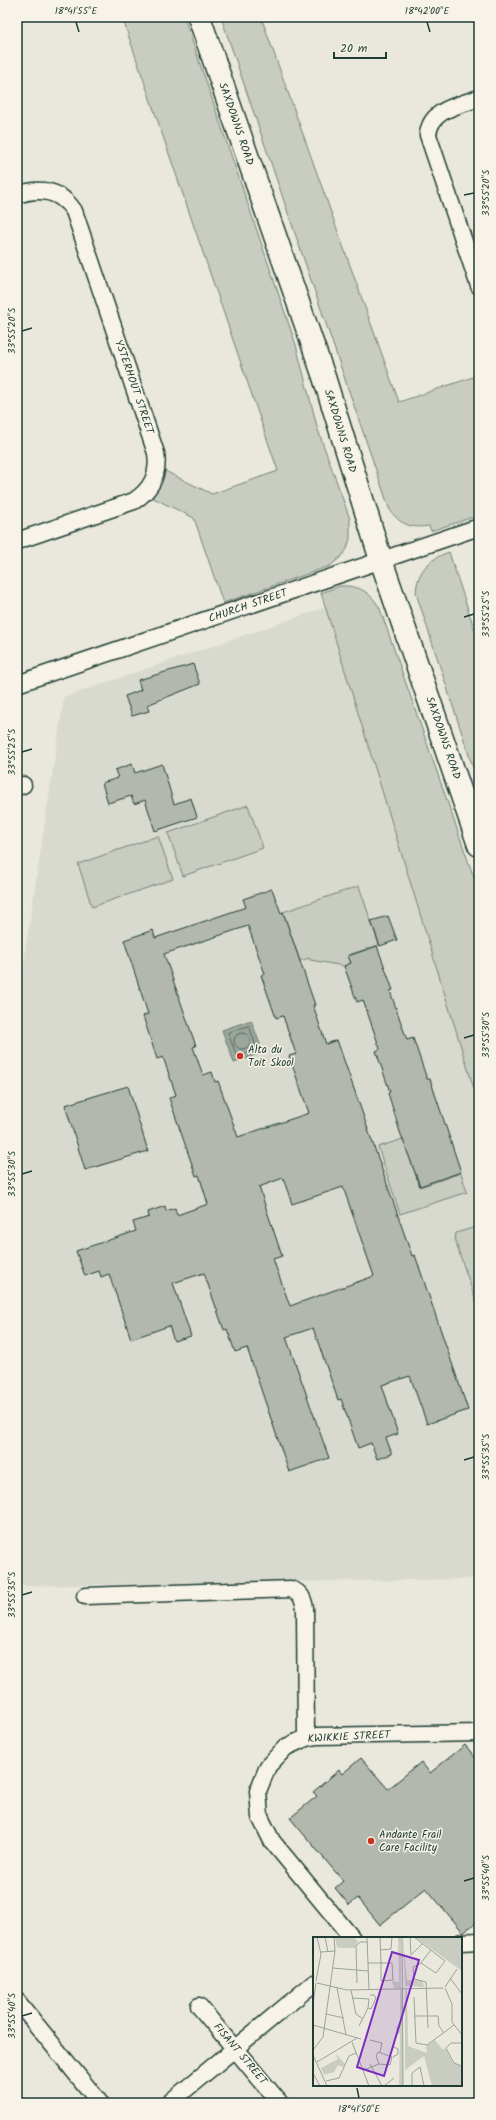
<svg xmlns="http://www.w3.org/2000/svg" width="496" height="2120" font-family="Kalam,sans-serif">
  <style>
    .built { fill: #d9dacf }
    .green { fill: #c8ccc1; stroke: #74847a }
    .water { fill: #9ca69c; stroke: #6a7c72 }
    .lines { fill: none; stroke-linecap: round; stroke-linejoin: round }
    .shore { stroke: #51675e; stroke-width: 1 }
    .building { fill: #b2b8ae; stroke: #1f3d34; fill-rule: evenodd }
    .street-casing { stroke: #1f3d34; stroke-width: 19 }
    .secondary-casing { stroke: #1f3d34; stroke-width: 25 }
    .street { stroke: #f7f3e8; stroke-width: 16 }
    .secondary { stroke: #f7f3e8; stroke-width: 22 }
    .ticks { fill: none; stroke: #1f3d34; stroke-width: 1.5 }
    .poi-dot { fill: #c8321e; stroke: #f7f3e8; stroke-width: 1.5 }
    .labels { text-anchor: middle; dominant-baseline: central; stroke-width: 3; stroke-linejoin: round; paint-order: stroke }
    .street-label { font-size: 11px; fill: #1f3d34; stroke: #f7f3e8 }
    .poi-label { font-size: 11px; fill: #1f3d34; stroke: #f7f3e8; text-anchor: start }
    .inset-road { fill: none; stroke: #99a499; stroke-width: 1 }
    .view { fill: #7b2cbf; fill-opacity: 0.15; stroke: #7b2cbf; stroke-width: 2 }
    .inset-edge { fill: none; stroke: #1f3d34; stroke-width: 2 }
    .neatline { fill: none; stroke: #1f3d34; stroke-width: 1.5 }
    .ticks-label { font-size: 10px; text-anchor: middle; fill: #1f3d34 }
  </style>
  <rect width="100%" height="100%" fill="#eae8dd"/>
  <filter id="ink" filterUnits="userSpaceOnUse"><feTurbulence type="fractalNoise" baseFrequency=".025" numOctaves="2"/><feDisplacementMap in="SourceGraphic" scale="8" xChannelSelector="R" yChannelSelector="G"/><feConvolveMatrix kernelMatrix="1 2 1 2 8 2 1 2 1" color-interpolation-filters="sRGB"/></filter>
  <g filter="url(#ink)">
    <polygon class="built" points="326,607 479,1105 479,1579 17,1586 17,1006 64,697"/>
    <g class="green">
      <polygon points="122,17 184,17 296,345 318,430 350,519 350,539 347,549 342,556 330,566 223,603 194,518 151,497 160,486 165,471 212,494 278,471"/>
      <path d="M221,17h40l138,385 80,-27v140l-48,16 -2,-5c-18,3 -31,-2 -40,-18z"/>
      <path d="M449,552l30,91v143l-63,-193c1,-22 13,-34 33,-41z"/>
      <path d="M340,586c19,-1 31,6 40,23l99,283v213l-158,-512z"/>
      <polygon points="248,805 263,848 183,876 168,833"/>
      <polygon points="158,836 173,879 92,907 78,864"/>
      <polygon points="359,886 379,945 348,955 351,963 344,966 310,960 309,958 300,961 283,912"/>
      <polygon points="403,1139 420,1187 461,1173 467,1192 400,1214 378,1147"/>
      <polygon points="479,1226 479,1310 455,1241 456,1233"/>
    </g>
    <polygon class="water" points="251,1020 263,1052 234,1063 222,1030"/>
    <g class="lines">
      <g class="shore">
        <polygon points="249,1026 257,1049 237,1057 228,1033"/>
        <circle cx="242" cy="1041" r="8"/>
      </g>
    </g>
    <g class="building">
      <polygon points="193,664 200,684 147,705 149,711 132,716 125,696 141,690 138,680"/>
      <polygon points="132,764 135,773 162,764 174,804 191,798 197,817 155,831 145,800 134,804 131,796 108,803 102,783 118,778 115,770"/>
      <path d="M272,889l9,24 2,-1 32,93h-2l13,39 11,-4 75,216 3,-1 53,155 -41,14 -17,-48 -28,9 16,49 -12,4 6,16 -15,5 -6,-16 -13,5 -17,-49 -3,1 -25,-72 -27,9 43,121 -40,14 -42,-124 -12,4 -8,-23 -3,1 -20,-57 -31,10 18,53 -17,5 -5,-15 -38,13 -22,-65 -8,3 -2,-6 -14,5 -9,-25 60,-20 -3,-9 16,-5 -1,-5 17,-6 1,5 9,-3 2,7 31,-11 -9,-29 -3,1 -27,-78 7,-3 -13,-38 -6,2 -14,-43 5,-2 -24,-74 29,-10 2,8 91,-31 -3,-8zM248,926l17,48 -4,1 15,43 7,-2 13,38 -7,2 20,57 -71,24 -20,-56 -3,1 -3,-10 -9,3 -10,-28 3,-1 -32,-92zM283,1178l9,26 51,-17 31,89 -84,30 -17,-47 9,-3 -23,-69z"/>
      <polygon points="388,916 397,940 380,946 371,921"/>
      <polygon points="377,946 393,990 390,991 407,1040 413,1038 427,1079 430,1079 461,1172 420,1186 400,1132 388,1093 390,1092 376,1051 380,1049 363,1000 357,1002 344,966 351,963 348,956"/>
      <polygon points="128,1086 148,1151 85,1170 65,1105"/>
      <polygon points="465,1745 479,1762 479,1921 463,1932 426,1888 380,1925 358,1898 349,1905 335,1888 343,1881 290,1818 317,1796 313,1792 339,1770 342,1774 361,1758 388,1789 421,1762 430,1773"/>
    </g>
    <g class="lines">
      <defs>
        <g id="street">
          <path d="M479,98c-21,8 -49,11 -51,37l51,151"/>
          <path d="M17,195c23,-8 43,-5 57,16l82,242c3,21 -4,36 -22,48l-117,40"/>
          <polyline points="17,684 479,527"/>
          <polyline points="17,787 23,785"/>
          <path d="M85,1596l206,-7c10,4 12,9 14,19l1,130"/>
          <polyline points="352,1938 272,1841 260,1817 258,1791 268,1766 286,1747 306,1738 317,1736 479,1733"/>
          <polyline points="461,1942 479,1941"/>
          <polyline points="17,2001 100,2103"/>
          <polyline points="199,2006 280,2103"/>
          <polyline points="169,2103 314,1983"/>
        </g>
        <polyline id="secondary" points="199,17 324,377 381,560 479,845"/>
      </defs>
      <use href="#street" class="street-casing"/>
      <use href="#secondary" class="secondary-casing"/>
      <use href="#street" class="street"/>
      <use href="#secondary" class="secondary"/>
    </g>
  </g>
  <path class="ticks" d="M76,22l3,10M427,22l3,10M464,195l10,-2M22,331l10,-3M464,617l10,-3M22,752l10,-3M464,1038l10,-3M22,1174l10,-3M464,1460l10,-3M22,1595l10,-3M464,1881l10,-3M22,2016l10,-3M357,2088l2,10"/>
  <g class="poi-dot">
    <circle cx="240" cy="1056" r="4"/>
    <circle cx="371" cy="1841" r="4"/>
  </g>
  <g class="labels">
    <g class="street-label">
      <text transform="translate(236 124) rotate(71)">SAXDOWNS ROAD</text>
      <text transform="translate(134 387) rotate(71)">YSTERHOUT STREET</text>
      <text transform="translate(340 431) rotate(73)">SAXDOWNS ROAD</text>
      <text transform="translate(248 606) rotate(-19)">CHURCH STREET</text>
      <text transform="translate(443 738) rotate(71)">SAXDOWNS ROAD</text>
      <text transform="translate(349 1737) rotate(-3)">KWIKKIE STREET</text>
      <text transform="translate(240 2054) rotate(50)">FISANT STREET</text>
    </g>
    <g class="poi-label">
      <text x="248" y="1050">Alta du<tspan x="248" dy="13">Toit Skool</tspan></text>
      <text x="379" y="1835">Andante Frail<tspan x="379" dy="13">Care Facility</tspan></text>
    </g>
  </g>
  <g transform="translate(313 1937)">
    <rect width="149" height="149" fill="#eae8dd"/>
    <path d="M22,0h19l4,5 -3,6h-14l-4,-1zM85,0h3v51h-7l-2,-7 7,1zM90,0l4,43h15l2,7 -19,-1zM102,0h47v34zM87,52l2,1 1,96h-4l1,-53 -3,2 -1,-8 4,-1zM94,52l1,57 19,7 -1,-7 9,-6 7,9h4l7,14 9,3v20h-30l-8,-30 -19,14v-79zM22,116l10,11 -2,3 -5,-2 -4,7 -10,3 -3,-7 17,-9z" fill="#c8ccc1"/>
    <path class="inset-road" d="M12,0l3,15M54,0l2,53M89,0l1,149M97,0l1,18 12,-12M101,0l31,24 -9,12 -15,-10M67,13l11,-1 1,-12M8,15l14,-1M55,26h24l1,17 -12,1v-18l-1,-26M20,31l35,3M137,41l12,16M3,44l5,-27 -4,-17M4,46l30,7 96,-2M44,46l-1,-37 4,-4h7M132,50l12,-18M24,51l9,47M132,51l7,16v18l10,13M38,53l5,24 7,5M101,60l2,46 11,2 27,-20M39,61l17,1 -1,9 -9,18M0,68l3,-22M55,71l3,1 5,-11 -2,-3h-4M13,77l18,4M101,79h24l1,10 5,7M0,88l48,14M115,91l-2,-46 -12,-3 -1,-12 7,-3 11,-14M57,103l12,3 -2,9M39,105l17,44M149,106h-11l-5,5 8,15 8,3M79,109l6,3v5l-5,3M0,113l10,-13 12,-86 -1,-14M0,118l14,31M4,125l40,-24M57,127l12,22M51,133l15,-6 11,1 2,-8 -14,-5 -2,4 3,8M0,136l7,13M13,144l13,-3 10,-22 7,-3M71,149l10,-8M99,149v-13l8,-6 4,19"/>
    <path class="view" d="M79,15l27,8 -35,116 -27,-9z"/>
    <rect width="149" height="149" class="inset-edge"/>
  </g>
  <rect width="496" height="2120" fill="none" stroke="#f7f3e8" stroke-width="44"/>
  <path d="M334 52v6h52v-6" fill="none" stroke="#1f3d34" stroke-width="2"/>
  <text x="340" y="52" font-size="12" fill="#1f3d34" stroke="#f7f3e8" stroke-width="3" paint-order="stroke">20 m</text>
  <rect x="22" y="22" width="452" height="2076" class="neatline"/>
  <g class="ticks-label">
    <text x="76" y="14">18°41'55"E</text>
    <text x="427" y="14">18°42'00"E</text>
    <text transform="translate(485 193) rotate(-90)" y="4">33°55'20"S</text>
    <text transform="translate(11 331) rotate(-90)" y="4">33°55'20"S</text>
    <text transform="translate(485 614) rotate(-90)" y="4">33°55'25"S</text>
    <text transform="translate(11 752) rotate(-90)" y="4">33°55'25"S</text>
    <text transform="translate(485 1035) rotate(-90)" y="4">33°55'30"S</text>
    <text transform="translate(11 1174) rotate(-90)" y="4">33°55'30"S</text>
    <text transform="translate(485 1457) rotate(-90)" y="4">33°55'35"S</text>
    <text transform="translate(11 1595) rotate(-90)" y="4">33°55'35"S</text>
    <text transform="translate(485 1878) rotate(-90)" y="4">33°55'40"S</text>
    <text transform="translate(11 2016) rotate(-90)" y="4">33°55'40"S</text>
    <text x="359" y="2112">18°41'50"E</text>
  </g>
</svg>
